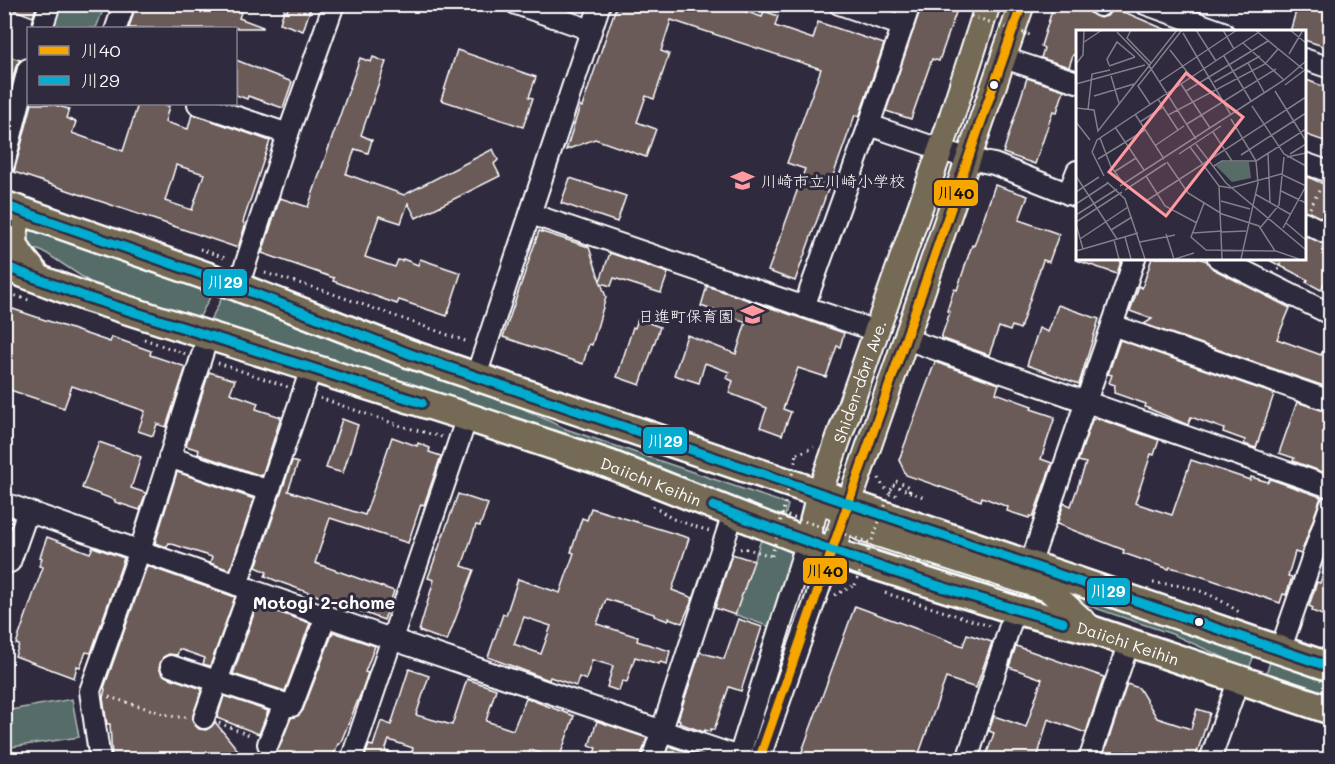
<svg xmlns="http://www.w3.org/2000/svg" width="1335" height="764" font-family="Mali,'Klee One',sans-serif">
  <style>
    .green { fill: #576c67; stroke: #abb6b3; stroke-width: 1.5 }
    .building { fill: #6b5a59; stroke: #fff; stroke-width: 1.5; fill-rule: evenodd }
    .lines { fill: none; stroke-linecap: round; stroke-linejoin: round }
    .minor-casing { stroke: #fff; stroke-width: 24 }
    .major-casing { stroke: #fff; stroke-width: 28 }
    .highway-casing { stroke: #fff; stroke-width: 32 }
    .path { stroke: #fff; stroke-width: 3; stroke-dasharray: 1.5 4.5; stroke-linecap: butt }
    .minor { stroke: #2f2a3d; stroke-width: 20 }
    .major { stroke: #746b55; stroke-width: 24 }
    .highway { stroke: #746b55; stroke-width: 27 }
    .path-bridge { stroke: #fff; stroke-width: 3; stroke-dasharray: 1.5 4.5; stroke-linecap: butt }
    .bus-1-casing { stroke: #2f2a3d; stroke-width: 14 }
    .bus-2-casing { stroke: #2f2a3d; stroke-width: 14 }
    .bus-1 { stroke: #f7a600; stroke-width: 9 }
    .bus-2 { stroke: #06acd0; stroke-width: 9 }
    .bus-dot { fill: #fff; stroke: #2f2a3d; stroke-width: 2 }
    .labels { text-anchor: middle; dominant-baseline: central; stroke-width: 6; stroke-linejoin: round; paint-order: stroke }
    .poi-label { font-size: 16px; fill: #fff; stroke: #2f2a3d; text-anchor: start }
    .street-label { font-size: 16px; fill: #fff; stroke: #2f2a3d }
    .neighbourhood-label { font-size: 18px; font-weight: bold; fill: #fff; stroke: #2f2a3d }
    .inset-road { fill: none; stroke: #827f8b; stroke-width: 1.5 }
    .view { fill: #ff9aa2; fill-opacity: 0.15; stroke: #ff9aa2; stroke-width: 3 }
    .inset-edge { fill: none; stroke: #fff; stroke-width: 3 }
    .line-badge { stroke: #2f2a3d; stroke-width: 2 }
    .badge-label { font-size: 16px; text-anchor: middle; font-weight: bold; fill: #fff }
    .pale-badge-label { font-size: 16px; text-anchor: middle; font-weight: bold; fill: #111 }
  </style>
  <rect width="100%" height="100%" fill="#2f2a3d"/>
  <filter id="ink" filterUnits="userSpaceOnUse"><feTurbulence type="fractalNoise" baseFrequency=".0167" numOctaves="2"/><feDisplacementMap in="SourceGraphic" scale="12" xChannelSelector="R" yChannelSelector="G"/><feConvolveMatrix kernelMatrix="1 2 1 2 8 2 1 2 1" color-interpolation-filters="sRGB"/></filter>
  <g filter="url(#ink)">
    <g class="green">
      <polygon points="60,5 105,5 96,28 51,28"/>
      <polygon points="26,228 213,292 199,318 90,282 46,253 27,246"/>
      <polygon points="223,296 444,380 505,400 566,429 781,502 788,505 784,520 605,450 421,387 210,321"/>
      <polygon points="884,529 1254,655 1249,669 1172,634 879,535"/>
      <polygon points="865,538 986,581 988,585 981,586 863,545"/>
      <polygon points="761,540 797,553 770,627 734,614"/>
      <polygon points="1270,662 1330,682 1330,696 1266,674"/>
      <polygon points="72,699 79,737 5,748 5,711"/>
    </g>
    <g class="building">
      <polygon points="4,4 37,4 33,17 4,6"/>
      <polygon points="136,4 244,4 239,18 263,27 263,28 129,28"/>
      <polygon points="289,4 312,4 303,31 280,23 284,10 287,12"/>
      <polygon points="617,4 740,4 738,9 762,17 764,11 778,16 775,26 813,39 818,22 884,44 859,117 855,115 795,281 768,271 805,169 787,163 821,69 671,20 661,51 669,54 654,99 646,96 637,122 656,129 646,157 595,139 566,150 580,106 582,107"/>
      <polygon points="922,4 959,4 939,61 932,59 911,119 886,111"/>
      <polygon points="1054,4 1088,4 1090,13 1100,18 1107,16 1112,10 1129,14 1171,32 1077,32 1077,56 1073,55 1069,67 1041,58 1044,48 1041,46"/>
      <polygon points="1298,4 1330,4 1330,31 1326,47 1304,40 1304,32 1290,32"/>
      <polygon points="457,50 536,77 529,97 533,98 523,127 441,100"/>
      <polygon points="4,55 20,60 16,66 5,109"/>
      <polygon points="373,57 386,62 361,135 372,140 368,153 355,149 346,174 404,195 493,149 498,160 494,164 500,176 416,218 408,203 401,223 379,216 365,257 395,267 398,260 402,261 403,259 418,265 420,259 461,273 447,316 399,300 397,304 333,281 334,278 262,253 280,198 308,207 360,58 371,62"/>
      <polygon points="236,60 292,82 283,108 248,96 247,99 236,95"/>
      <polygon points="1027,78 1064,90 1057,112 1053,111 1035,164 1003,153"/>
      <polygon points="1304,79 1330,89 1330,143 1304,134"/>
      <path d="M32,104h19l18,5 -3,9 10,4 -4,11 51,18 15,-47h22l9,2 -4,16 23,7 4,-15 78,27 -27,81 2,4 -7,22 -224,-76zM176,165l28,9 -12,36 -27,-9z"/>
      <polygon points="1306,176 1330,187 1330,222 1304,210 1304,181"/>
      <polygon points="570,178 626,196 617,222 561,203"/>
      <polygon points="995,185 1028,196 1019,220 1059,234 1049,262 1043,260 1020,329 1012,326 1010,331 999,327 989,355 941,338 950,312 947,311 954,289 957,290 972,245 974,246"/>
      <polygon points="539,231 589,247 600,281 610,253 668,273 661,293 614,278 611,286 601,283 606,297 592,345 589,344 583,364 503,337"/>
      <polygon points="1304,235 1330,247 1330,271 1321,290 1306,282 1308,280 1265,258 1304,258"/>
      <polygon points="1076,258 1122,258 1117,274 1076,260"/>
      <polygon points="1152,258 1198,258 1207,261 1213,269 1290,308 1277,339 1321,355 1330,332 1330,388 1144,324 1152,319 1130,311 1139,286 1142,288"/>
      <polygon points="707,286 844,333 840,347 837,346 826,377 798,368 783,409 791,412 782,435 760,427 767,408 729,393 733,381 726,378 729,372 705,363 699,383 674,375 687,335 736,354 746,322 701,306"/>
      <polygon points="1058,305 1099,319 1079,384 1027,365 1039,328 1048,332"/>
      <polygon points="4,306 110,342 112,337 151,351 150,355 186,367 166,427 157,424 153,436 138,431 145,411 72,386 64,408 4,388"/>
      <polygon points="638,319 660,327 640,385 617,377 633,327 635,328"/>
      <polygon points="1120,340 1274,394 1256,448 1244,444 1245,440 1223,432 1224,429 1191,417 1188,425 1145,407 1146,404 1114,393 1115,385 1109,383 1112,375 1108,374"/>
      <polygon points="935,362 999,384 996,393 1032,406 1031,409 1055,417 1041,459 1052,463 1033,517 1030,516 1029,518 1007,511 1008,507 982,497 981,501 906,475 899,460"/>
      <polygon points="209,372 235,380 230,393 258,403 256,409 281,417 262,476 198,454 199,450 186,446"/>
      <polygon points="1297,402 1330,413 1330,472 1328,474 1293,461 1294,458 1279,453"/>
      <polygon points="1096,418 1159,440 1154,455 1151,454 1135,503 1172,515 1191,460 1250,480 1251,477 1268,482 1270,479 1321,497 1301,554 1295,552 1288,576 1292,577 1286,595 1283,594 1280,603 1197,575 1170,567 1169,569 1123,553 1124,550 1057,524 1064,503 1071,506 1086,463 1078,461 1092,420"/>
      <polygon points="342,419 358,425 343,473 326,468"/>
      <polygon points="392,437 417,446 418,443 430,448 429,452 441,456 424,505 421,504 408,543 330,518 315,563 394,591 384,620 277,581 265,576 267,572 256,567 292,461 298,463 288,491 365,515"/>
      <polygon points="99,442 141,457 131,488 146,493 140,510 115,502 115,500 82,488"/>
      <polygon points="177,472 254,499 230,570 210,563 212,557 169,543 167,547 155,543"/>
      <polygon points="458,494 488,504 480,526 476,525 462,566 474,570 447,641 419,631 434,580 428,578"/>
      <path d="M591,508l98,30 -17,52 21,8 -11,25 -13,-5 -1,3 -14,-5v-2l-48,-15 -9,25 41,13 -1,4 33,10 -3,13 -7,-2 -1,2 -24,-7 -8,25 -5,-1 -3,10 -12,-4 6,-21 -21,-6 -6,20 -7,-3 -3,9 -26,-9 -1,3 -61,-23 15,-43 3,1 12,-36 42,14 14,-40 -3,-1 11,-34 5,2zM524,617l27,9 -10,28 -27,-10z"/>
      <polygon points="47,537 90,553 93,547 124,558 91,653 86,652 80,667 77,666 74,678 15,656 19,645 16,644 43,567 39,566 42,558 40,557"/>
      <polygon points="732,554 754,561 735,615 715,608"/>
      <polygon points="1328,560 1330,561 1330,618 1312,611 1313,608 1309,606 1317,582 1320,583"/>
      <polygon points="147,566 235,597 210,666 203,664 205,658 179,649 177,655 169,654 163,657 159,668 162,674 167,677 202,689 193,715 195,725 199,729 206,730 211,727 215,722 245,759 140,759 140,756 112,758 110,724 107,724 103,698 105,689 104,688"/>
      <polygon points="257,605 310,623 285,691 233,674"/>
      <polygon points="855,606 963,646 967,634 992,642 976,688 946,678 917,759 815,759 801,754"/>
      <polygon points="738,619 762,627 741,691 729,687 714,730 711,729 710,732 705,730 704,732 679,723 680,720 678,719 700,652 724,659"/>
      <polygon points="333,632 375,646 365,672 368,673 361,693 340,744 338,744 332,759 290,759 274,754 279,748 291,718 299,715 303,710"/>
      <polygon points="1016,646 1104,677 1086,733 1048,719 1037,759 985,759 994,733 989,731 994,716 1026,727 1042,679 1009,667"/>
      <polygon points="409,669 429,676 416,715 452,725 467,679 496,689 486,721 513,730 526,698 574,716 559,759 530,750 527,759 410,759 413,748 389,740 385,751 405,758 404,759 364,759 369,745 373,746 381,721 391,725"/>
      <polygon points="1127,684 1139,688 1157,718 1191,729 1197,709 1210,713 1195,759 1178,759 1165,755 1164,759 1154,759 1129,751 1127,759 1102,759"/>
      <polygon points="224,696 268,711 259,734 217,718"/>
      <polygon points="597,721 647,738 640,759 592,759 596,748 589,746"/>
      <polygon points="669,746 701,757 703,759 665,759"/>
    </g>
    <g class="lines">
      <defs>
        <g id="minor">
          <polyline points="516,4 591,30"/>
          <polyline points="839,4 903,26"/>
          <polyline points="1145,4 1223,32"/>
          <polyline points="1100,6 1101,4"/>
          <polyline points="42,28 50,4"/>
          <polyline points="116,28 124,5"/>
          <polyline points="1004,58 1077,82"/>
          <polyline points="1304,59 1330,68"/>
          <polyline points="198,104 288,134"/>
          <polyline points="869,125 910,4"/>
          <polyline points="1304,163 1330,172"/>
          <polyline points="4,164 28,69"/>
          <polyline points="1068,194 1077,171"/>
          <polyline points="531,214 876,331"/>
          <polyline points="1304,222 1330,235"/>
          <polyline points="1218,258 1330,314"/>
          <polyline points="238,287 288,134 334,4"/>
          <polyline points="804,307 869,125 969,159 994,164 1077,197"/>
          <polyline points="1112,325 1330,401"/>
          <polyline points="906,339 1330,487"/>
          <polyline points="476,376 600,4"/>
          <polyline points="169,457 269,491"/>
          <polyline points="4,503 391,639 748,760"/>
          <polyline points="10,562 28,511"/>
          <polyline points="1030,565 1135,258"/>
          <polyline points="237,585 311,369"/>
          <polyline points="1280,651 1330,506"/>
          <polyline points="171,666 292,706 326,616"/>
          <polyline points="204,718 250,589"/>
          <polyline points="268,744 284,704"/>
          <polyline points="100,760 90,691 140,550 208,336"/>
          <polyline points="351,760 467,417"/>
          <polyline points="652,760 733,514"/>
          <polyline points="738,760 807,541"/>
          <polyline points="759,760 832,552"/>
          <polyline points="967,760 1015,610"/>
          <polyline points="1089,760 1129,642"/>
          <polyline points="1210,760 1239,679"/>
        </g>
        <g id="major">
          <polyline points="834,507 862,529 1048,589 1094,631"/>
          <path id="s1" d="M807,541l12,-47 128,-363 41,-127"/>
          <polyline points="832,552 1022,4"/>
        </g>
        <g id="highway">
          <polyline points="4,205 238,287 410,354 1330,667"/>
          <path d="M20,211c-14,36 -4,39 18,67"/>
          <path id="s2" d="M4,266l82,31 381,120 142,47 223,88 183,58 74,19 241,81"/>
        </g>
      </defs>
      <use href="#minor" class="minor-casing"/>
      <use href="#major" class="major-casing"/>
      <use href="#highway" class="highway-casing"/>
      <g class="path">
        <polyline points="1310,208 1321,187"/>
        <polyline points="200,249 228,259"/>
        <polyline points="1278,270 1284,258"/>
        <polyline points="265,273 322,290 468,342"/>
        <polyline points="4,292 32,301"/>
        <polyline points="144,339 186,354"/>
        <polyline points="218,363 288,387"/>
        <polyline points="320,398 401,426 442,437"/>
        <polyline points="797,454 814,447"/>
        <polyline points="879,478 883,487 897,496"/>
        <polyline points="896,481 910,487 909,492"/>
        <polyline points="893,485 923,497"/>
        <polyline points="653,506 673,519 709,531"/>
        <polyline points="740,549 744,548 772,556"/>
        <path d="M1153,583c37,2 55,8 86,29"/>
        <polyline points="885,593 993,627"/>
        <polyline points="835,595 855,585"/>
        <polyline points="109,697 175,717 186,717"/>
        <polyline points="219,723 252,736"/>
      </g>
      <use href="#minor" class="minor"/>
      <use href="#major" class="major"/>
      <use href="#highway" class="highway"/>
      <g class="path-bridge">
        <polyline points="971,16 1030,35"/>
        <polyline points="782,514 871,543"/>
        <polyline points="772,556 797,454"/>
        <polyline points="855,585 893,485"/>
      </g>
      <defs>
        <polyline id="bus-1" points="759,760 1022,4"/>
        <g id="bus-2">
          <polyline points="4,205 238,287 410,354 1330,667"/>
          <polyline points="4,266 86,297 422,403"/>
          <path d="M713,506c115,45 231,85 350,116"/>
        </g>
      </defs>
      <use href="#bus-1" class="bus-1-casing"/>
      <use href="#bus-2" class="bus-2-casing"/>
      <use href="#bus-1" class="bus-1"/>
      <use href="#bus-2" class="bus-2"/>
    </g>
  </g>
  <defs>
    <symbol id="school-bare" viewBox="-9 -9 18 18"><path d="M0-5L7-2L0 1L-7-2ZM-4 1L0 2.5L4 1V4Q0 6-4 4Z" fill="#ff9aa2" stroke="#2f2a3d" stroke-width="2.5" paint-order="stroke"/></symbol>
  </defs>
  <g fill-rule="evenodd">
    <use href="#school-bare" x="726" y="164" width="33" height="33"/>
    <use href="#school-bare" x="736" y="298" width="33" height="33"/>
  </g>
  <g class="bus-dot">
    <circle cx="994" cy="85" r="5"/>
    <circle cx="1199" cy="622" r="5"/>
  </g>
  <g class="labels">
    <g class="poi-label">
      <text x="761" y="180">川崎市立川崎小学校</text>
      <text x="734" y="315" text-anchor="end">日進町保育園</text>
    </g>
    <g class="street-label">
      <text stroke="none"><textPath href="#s1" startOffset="168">Shiden-dōri Ave.</textPath></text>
      <text stroke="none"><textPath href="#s2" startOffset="682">Daiichi Keihin</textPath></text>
      <text stroke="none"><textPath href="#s2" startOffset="1186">Daiichi Keihin</textPath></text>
    </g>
    <g class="neighbourhood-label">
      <text x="324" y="602">Motogi 2-chome</text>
    </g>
  </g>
  <g transform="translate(1076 30)">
    <rect width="230" height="230" fill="#2f2a3d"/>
    <path d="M146,132h27l2,16 -19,4 -16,-16z" fill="#576c67"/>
    <path class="inset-road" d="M55,0l-4,8 24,25M120,0l20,31M147,0l11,19M179,0l48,39M214,0l16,13M41,2l31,32 48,75M107,3l48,82M8,12l18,-12M167,13l41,37M94,20l21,27M213,24l14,-24M148,26l27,45M172,33l16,29M0,34l7,-9 1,-25M33,35l-2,-6 10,-17 18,15M33,36l26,-9M35,46l8,27M83,52l78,-52M138,52l46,-26M0,54l69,-19M105,54l29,44M209,55l21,-16M110,61l82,-50M199,61l31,50M18,66l40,-12M82,69l10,16M74,74l-12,-18 44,-56M176,76l32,48 22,12M0,78l18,2 4,21 79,-101M12,80l4,-36 18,-4M59,84l29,45M155,89l25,42 2,22 -17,76M0,92l14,18M64,92l23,-15M111,94l89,-55M39,97l29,43M102,100l-10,-15 97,-51 13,-15M137,102l19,29M24,108l11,29 12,16M120,114l30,39 80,67M80,115l28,-19M114,117l29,39 3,73M16,122l5,-12 165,-110M16,122l12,24M192,123l2,49M103,124l42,-28M214,124l16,-10M165,125l65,-42M211,127l19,-4M22,129l47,-29M91,132l21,31 34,21 37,12 16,25M138,136l8,-5h34l50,-32M38,142l22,-14M0,146l41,63M70,146l19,30 32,17M31,152l18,17 20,60M44,156l164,-106 22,-19M143,156l12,2 50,-14 25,12M49,160l41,-27M205,161l25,12M0,162l23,-15M179,164l35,20M70,171l160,-104M145,171l29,8M128,173l-13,34 15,13 70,1 23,8M0,174l32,-21M0,185l41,-26M0,192l46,-30M210,193l20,17M0,194l7,25M184,198l19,-23 5,-48M207,198l23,-42M35,200l21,-13M146,202l24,-1M117,203l29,-2M90,204l8,25M49,207l6,22M4,209l48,-32M38,210l5,19M64,212l35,-7M0,221l62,-18M99,229l19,-6"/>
    <path class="view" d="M110,43l57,44 -77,99 -57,-44z"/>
    <rect width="230" height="230" class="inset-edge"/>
  </g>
  <g class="line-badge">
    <rect x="933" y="179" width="46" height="28" rx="6" fill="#f7a600"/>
    <rect x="202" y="268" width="46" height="29" rx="6" fill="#06acd0"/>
    <rect x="642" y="426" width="46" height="29" rx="6" fill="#06acd0"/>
    <rect x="802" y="557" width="46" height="28" rx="6" fill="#f7a600"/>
    <rect x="1086" y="577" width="45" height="29" rx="6" fill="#06acd0"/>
  </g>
  <g class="badge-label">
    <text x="225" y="288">川29</text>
    <text x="665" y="447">川29</text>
    <text x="1108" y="597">川29</text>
  </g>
  <g class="pale-badge-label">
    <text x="956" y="199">川40</text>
    <text x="825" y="577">川40</text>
  </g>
  <rect width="1335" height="764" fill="none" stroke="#2f2a3d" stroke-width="24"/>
  <rect x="12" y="12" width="1311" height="740" fill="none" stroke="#fff" stroke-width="2" filter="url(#ink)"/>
  <rect x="27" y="27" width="210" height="78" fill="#2f2a3d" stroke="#827f8b" stroke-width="1.5"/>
  <rect x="39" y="46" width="30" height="9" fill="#f7a600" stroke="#827f8b" stroke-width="1.5"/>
  <text x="81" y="57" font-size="18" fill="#ffffff">川40</text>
  <rect x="39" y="76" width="30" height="9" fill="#06acd0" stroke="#827f8b" stroke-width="1.5"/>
  <text x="81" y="87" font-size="18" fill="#ffffff">川29</text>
</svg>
